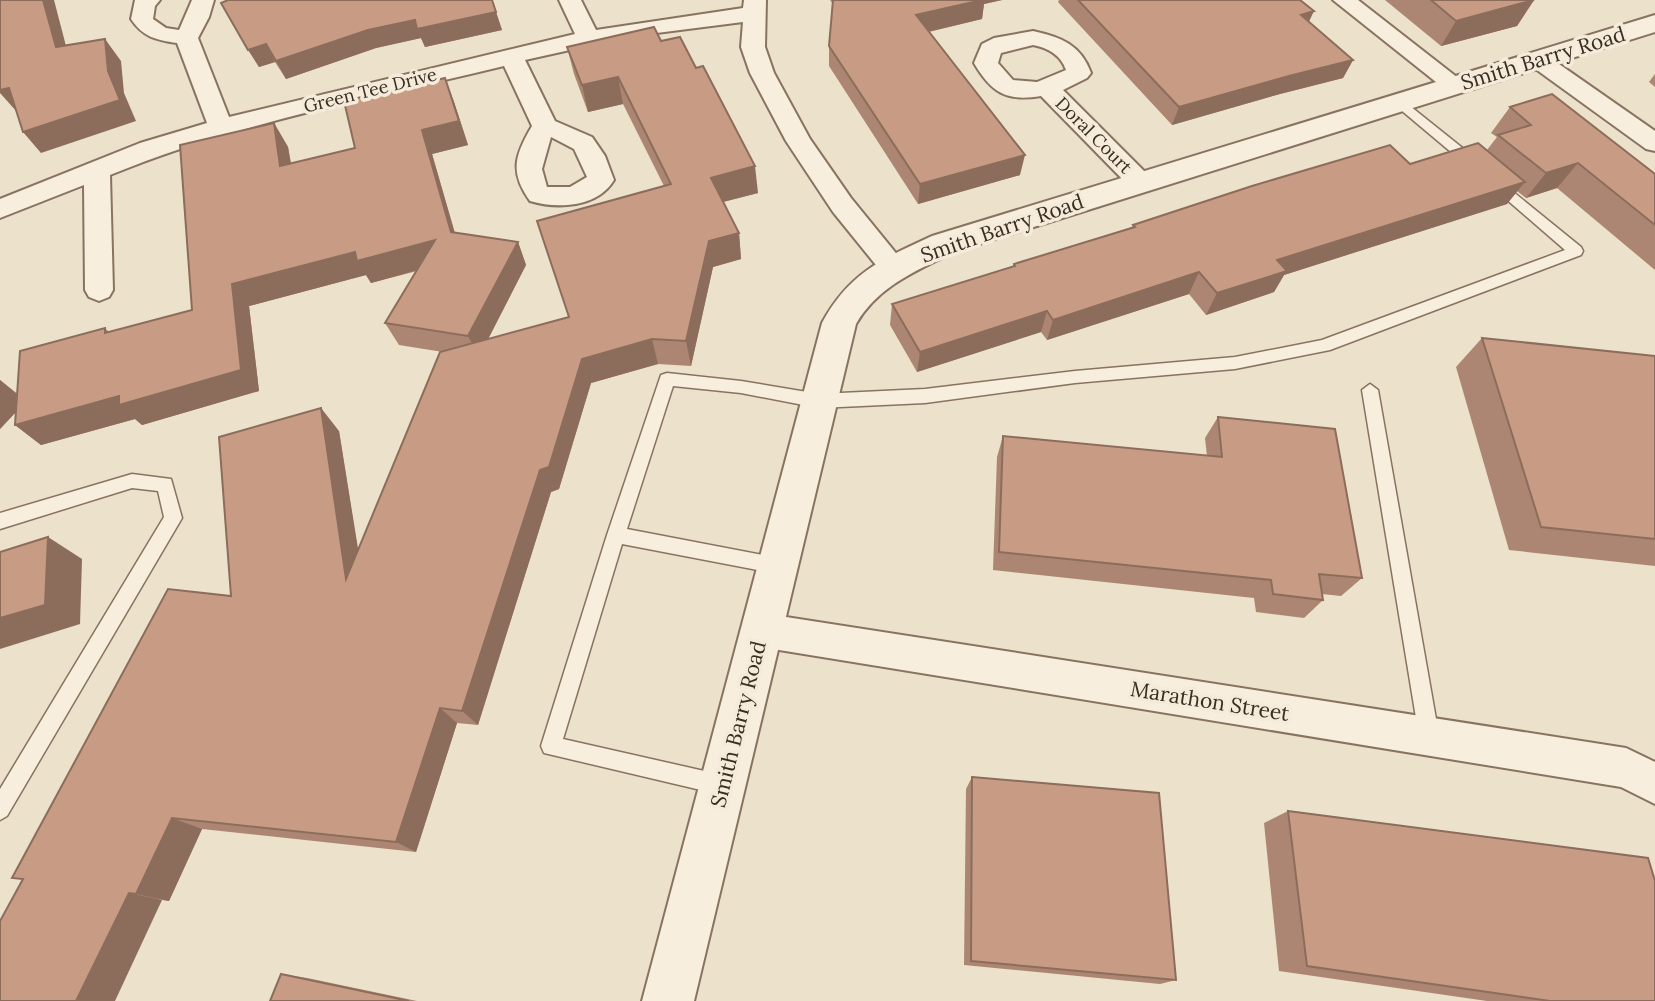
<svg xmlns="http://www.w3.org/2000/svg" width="1655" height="1001" font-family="Lora,serif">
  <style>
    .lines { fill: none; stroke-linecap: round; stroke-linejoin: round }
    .service-casing { stroke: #887360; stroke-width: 3 }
    .minor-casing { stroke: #887360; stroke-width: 4 }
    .tertiary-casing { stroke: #887360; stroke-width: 4 }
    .service { fill: #f7eede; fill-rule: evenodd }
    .minor { fill: #f7eede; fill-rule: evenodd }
    .tertiary { fill: #f7eede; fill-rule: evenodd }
    .wall { fill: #ac8672 }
    .shaded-wall { fill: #8c6d5c }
    .building { fill: #c89c84; stroke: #8c6d5c; stroke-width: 2 }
    .labels { text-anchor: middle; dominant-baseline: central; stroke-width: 7; stroke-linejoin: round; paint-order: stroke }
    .far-street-label { font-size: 18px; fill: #3a2d22; stroke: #f4ebda }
    .street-label { font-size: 21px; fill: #3a2d22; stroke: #f4ebda }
  </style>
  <rect width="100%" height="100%" fill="#ece1cb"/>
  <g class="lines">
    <defs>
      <g id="service">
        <polygon points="1400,98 1480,162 1480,168 1470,168 1395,105 1395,99"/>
        <polygon points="1496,178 1581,247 1583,251 1581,255 1330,350 1235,369 1075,383 925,403 819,408 741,393 673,386 627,529 778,558 784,560 787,566 784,572 778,574 622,544 563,739 722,775 729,778 732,785 729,792 722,795 544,753 541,746 607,535 661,375 667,373 741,381 819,394 925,389 1075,371 1235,357 1322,340 1565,250 1491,186 1491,180"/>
        <polygon points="1370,384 1378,390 1439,736 1436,743 1429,746 1422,743 1419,736 1362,390"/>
        <polygon points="132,474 171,479 182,518 7,816 0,820 0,789 164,517 158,491 132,488 0,529 0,513"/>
      </g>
      <g id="minor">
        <path d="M135,0h25l-5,6 -2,13 13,9 13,2 13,-30h22l-5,17 -11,21 31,79 346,-83 -16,-34h22l15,30 147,-22 1,-8h22l-1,47 9,26 36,66 41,59 57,70 -4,7 -10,3 -10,-3 -51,-63 -47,-71 -36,-68 -9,-26 2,-25 -110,14 -108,24 30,61 37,16 13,19 9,24c-17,28 -57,29 -84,21 -21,-29 -15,-46 2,-75l-28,-60c-132,32 -268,57 -394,109l3,115 -4,7 -10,4 -10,-4 -4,-7 -1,-105 -84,33v-19l140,-56 67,-20 -30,-80c-21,-3 -34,-6 -46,-24zM551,137l23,12 13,28 -17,10h-23l-5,-18z"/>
        <polygon points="1333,0 1358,0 1467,85 1464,90 1455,93 1446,90"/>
        <path d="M1033,31c28,6 48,14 58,42l-4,5 -24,12 86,86 4,6 -4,6 -9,3 -9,-3 -90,-92c-35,6 -50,-4 -67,-33l8,-19 12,-6zM1033,45c15,3 28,10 33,25l-29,12 -24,-2 -15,-17 3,-10z"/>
        <polygon points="1538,53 1546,55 1655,131 1655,151 1646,149 1530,65 1526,60 1530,55"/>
        <polygon points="761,613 1626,748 1655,762 1655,804 1621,787 761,647 748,642 743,630 748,618"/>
      </g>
      <path id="tertiary" d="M1655,15v17l-701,220c-38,19 -76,34 -98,72l-162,677h-52l180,-678c27,-50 60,-64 110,-87z"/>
    </defs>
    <use href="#service" class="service-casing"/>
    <use href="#minor" class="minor-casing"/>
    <use href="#tertiary" class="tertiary-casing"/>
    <use href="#service" class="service"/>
    <use href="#minor" class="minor"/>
    <use href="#tertiary" class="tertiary"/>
  </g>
  <g class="wall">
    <polygon points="830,0 1002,0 984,4 982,19 929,32 1020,175 918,204 829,66 829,46 833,4"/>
    <polygon points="1059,0 1300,0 1309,22 1353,60 1343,78 1280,94 1172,125 1058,2"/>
    <polygon points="1385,0 1534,0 1517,26 1441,46"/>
    <polygon points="221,3 496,12 502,30 425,47 421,38 376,48 286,79 275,62 259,67"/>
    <polygon points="661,41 758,193 723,202 739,233 741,259 713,267 691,366 658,364 591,383 559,489 551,492 478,725 457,723 416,852 202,829 169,901 12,878 231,596 339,431 358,551 443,352 399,345 385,323 417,271 371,283 366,275 249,306 259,391 142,425 135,419 41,445 15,425 16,412 0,429 0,380 17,394 105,328 109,332 192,310 274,123 288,147 291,163 355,148 445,78 454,102 468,145 432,154 455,233 518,242 526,265 488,339 569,317 664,186 623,104 588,112 574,74 567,47"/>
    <polygon points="1655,74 1655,87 1649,82"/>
    <polygon points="1510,107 1655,174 1655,270 1557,188 1526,198 1517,191 1507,204 1284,275 1274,292 1206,315 1189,294 1047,340 1041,332 917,372 890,325 892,304 1013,266 1014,264 1132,227 1133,225 1487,150 1497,137 1491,133"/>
    <polygon points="1482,338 1655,356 1655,566 1509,550 1456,367"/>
    <polygon points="1218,417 1362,578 1341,596 1322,594 1323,600 1304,618 1256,612 1254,598 993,570 997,457 1003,436 1207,456 1205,438"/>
    <polygon points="972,777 1176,980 1160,984 964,965 966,789"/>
    <polygon points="1288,811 1655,1001 1487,1001 1279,971 1264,823"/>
    <polygon points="281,974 307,978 417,1001 270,1001"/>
  </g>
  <g class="shaded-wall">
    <polygon points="43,0 54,0 72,69 56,47"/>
    <polygon points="973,0 1002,0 984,4 982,19 914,35 916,15"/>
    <polygon points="1534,0 1517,26 1441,46 1456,21"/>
    <polygon points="1314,11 1305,30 1301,15"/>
    <polygon points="496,12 502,30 425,47 421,38 376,48 286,79 276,61 368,30 415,20"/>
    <polygon points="105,39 121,61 124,93 136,121 41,153 23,132 108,71"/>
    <polygon points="266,44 275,62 259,67 248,50"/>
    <polygon points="1353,60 1343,78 1280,94 1172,125 1179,107 1289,76"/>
    <polygon points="618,77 623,104 588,112 582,85"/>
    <polygon points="445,78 454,102 468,145 432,154 461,255 451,232 422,130"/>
    <polygon points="9,88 17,112 0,93 0,90"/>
    <polygon points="274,123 288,147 295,189 280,166"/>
    <polygon points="1025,155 1020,175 918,204 920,184"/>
    <polygon points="1578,163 1557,188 1526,198 1546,173"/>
    <polygon points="755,166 758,193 715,204 711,178"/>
    <polygon points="1525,182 1507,204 1284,275 1274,292 1206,315 1217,293 1277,260"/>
    <polygon points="739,233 741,259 713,267 691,366 686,341 709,241"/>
    <polygon points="435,240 446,262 371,283 366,275 249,306 259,391 142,425 135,419 41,445 15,425 232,284 355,252"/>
    <polygon points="518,242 526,265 479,357 468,336"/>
    <polygon points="1199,272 1189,294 1047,340 1053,320"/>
    <polygon points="1047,311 1041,332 917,372 920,352"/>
    <polygon points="652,339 658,364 591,383 559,489 551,492 478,725 462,711 540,470 582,359"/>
    <polygon points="0,380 26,401 0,429"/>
    <polygon points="321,408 339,431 366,598 346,579"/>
    <polygon points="48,537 82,559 80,624 0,649 0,618"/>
    <polygon points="440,708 457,723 416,852 396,842"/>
    <polygon points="172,818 202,829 169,901 136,894"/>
    <polygon points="129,893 162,900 115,1001 76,1001"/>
  </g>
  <g class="building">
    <polygon points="0,0 43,0 56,47 105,39 108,71 120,100 23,132 9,88 0,90"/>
    <polygon points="228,0 492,0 496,12 417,29 415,20 368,30 276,61 266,44 248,50 221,3"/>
    <polygon points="833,0 982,0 916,15 1025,155 920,184 829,46"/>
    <polygon points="1078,0 1300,0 1314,11 1301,15 1353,60 1289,76 1179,107"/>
    <polygon points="1431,0 1534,0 1456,21"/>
    <polygon points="654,27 661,41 680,37 696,68 703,66 755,166 711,178 739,233 709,241 686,341 652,339 582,359 549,467 540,470 462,711 440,708 396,842 172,818 136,894 129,893 76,1001 0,1001 0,921 23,879 12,878 168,589 231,596 219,437 321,408 346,579 440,352 569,317 537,221 671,184 618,77 582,85 567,47"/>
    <polygon points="445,78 459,121 422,130 451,232 518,242 468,336 385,323 435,240 357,261 355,252 232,284 241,370 119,405 119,396 15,425 20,351 105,328 105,333 192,310 180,145 274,123 280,166 355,148 344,101"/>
    <polygon points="1552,94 1655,174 1655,225 1578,163 1546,173 1498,135 1531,125 1510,107"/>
    <polygon points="1478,143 1525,182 1277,260 1287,271 1217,293 1199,272 1053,320 1047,311 920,352 892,304 1015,266 1014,264 1135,227 1133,225 1252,186 1390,145 1410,164"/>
    <polygon points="1482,338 1655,356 1655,539 1541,527"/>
    <polygon points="1218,417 1335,429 1362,578 1319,574 1323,600 1273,594 1271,580 999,552 1003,436 1222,457"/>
    <polygon points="48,537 45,605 0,618 0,552"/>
    <polygon points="972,777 1159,793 1176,980 971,961"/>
    <polygon points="1288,811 1648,858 1655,881 1655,1001 1550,1001 1307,966"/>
    <polygon points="281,974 409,1001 270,1001"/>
  </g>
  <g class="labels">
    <g class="far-street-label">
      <text transform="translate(370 90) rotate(-14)">Green Tee Drive</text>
      <text transform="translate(1094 135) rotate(45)">Doral Court</text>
    </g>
    <g class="street-label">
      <text transform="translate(1543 58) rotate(-17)">Smith Barry Road</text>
      <text transform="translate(1002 228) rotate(-19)">Smith Barry Road</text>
      <text transform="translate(1210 701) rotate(9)">Marathon Street</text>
      <text transform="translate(738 724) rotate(-76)">Smith Barry Road</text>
    </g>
  </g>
</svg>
